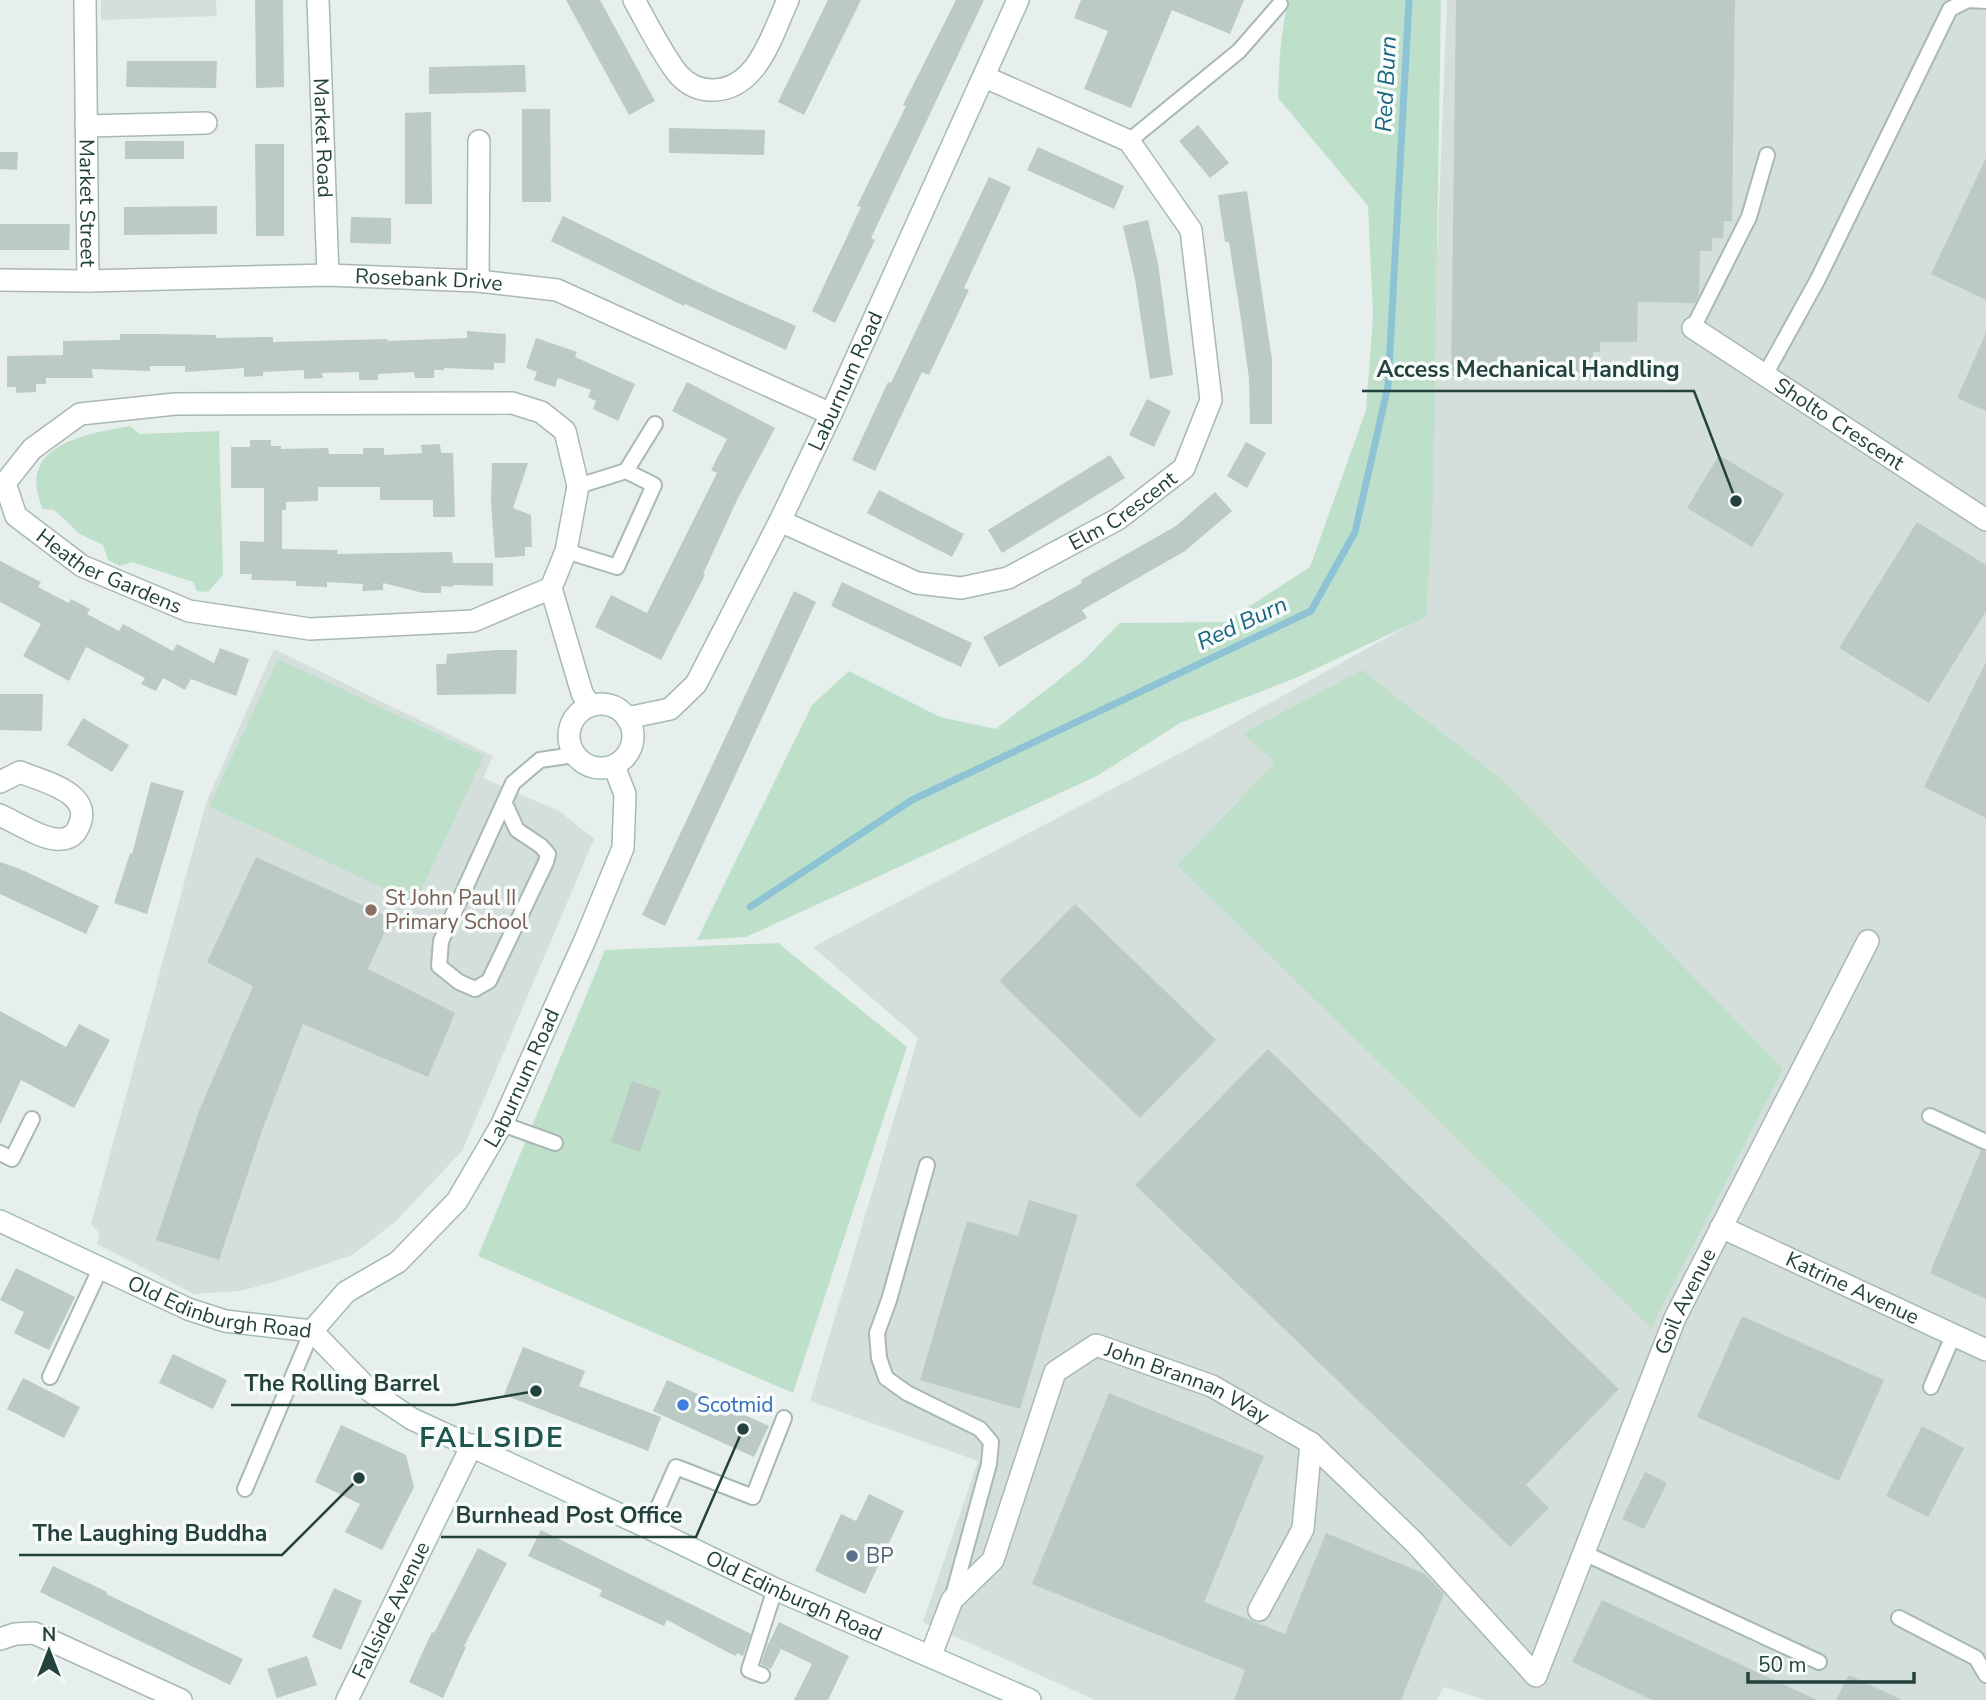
<svg xmlns="http://www.w3.org/2000/svg" width="1986" height="1700" font-family="'Nunito Sans',sans-serif">
  <style>
    .built { fill: #d4dfdb }
    .green { fill: #bee0cb }
    .lines { fill: none; stroke-linecap: round; stroke-linejoin: round }
    .stream { stroke: #8dc3d5; stroke-width: 7 }
    .building { fill: #bbcac5 }
    .lane-casing { stroke: #a8b8b4; stroke-width: 18 }
    .street-casing { stroke: #a8b8b4; stroke-width: 24 }
    .secondary-casing { stroke: #a4bbb5; stroke-width: 24 }
    .lane { stroke: #fff; stroke-width: 14 }
    .street { stroke: #fff; stroke-width: 21 }
    .secondary { stroke: #fff; stroke-width: 21 }
    .education-dot { fill: #8d6e63; stroke: #f7fbf9; stroke-width: 2.5 }
    .shop-dot { fill: #3f7fe0; stroke: #f7fbf9; stroke-width: 2.5 }
    .service-dot { fill: #5c6f8a; stroke: #f7fbf9; stroke-width: 2.5 }
    .labels { text-anchor: middle; dominant-baseline: central; stroke-width: 7; stroke-linejoin: round; paint-order: stroke }
    .street-label { font-size: 21px; fill: #23423d; stroke: #f7fbf9 }
    .education-label { font-size: 21px; fill: #785e54; stroke: #f7fbf9; text-anchor: start }
    .shop-label { font-size: 21px; fill: #366cbe; stroke: #f7fbf9; text-anchor: start }
    .service-label { font-size: 21px; fill: #4e5e75; stroke: #f7fbf9; text-anchor: start }
    .water-label { font-size: 23px; font-style: italic; fill: #1a6681; stroke: #f7fbf9 }
    .district-label { font-size: 28px; font-weight: bold; letter-spacing: 2px; fill: #1e564e; stroke: #f7fbf9 }
    .leader { fill: none; stroke: #23423d; stroke-width: 2.5 }
    .callout-dot { fill: #23423d; stroke: #f7fbf9; stroke-width: 2.5 }
    .callout-label { font-size: 23px; text-anchor: middle; font-weight: bold; fill: #23423d; stroke: #f7fbf9; stroke-width: 7; stroke-linejoin: round; paint-order: stroke }
  </style>
  <rect width="100%" height="100%" fill="#e6efec"/>
  <g class="built">
    <polygon points="101,0 216,0 217,16 101,20"/>
    <polygon points="1447,0 1986,0 1986,1700 1485,1700 1444,1687 1437,1700 1095,1700 923,1622 978,1461 810,1401 918,1038 813,947 1188,749 1423,617"/>
    <polygon points="274,649 493,756 483,778 559,811 594,839 462,1151 395,1222 352,1255 277,1281 240,1291 194,1294 97,1244 99,1233 91,1224 206,803"/>
  </g>
  <g class="green">
    <path d="M1289,0h152l-8,500 -7,117 -128,60 -118,46 -83,53 -351,161 -49,3 115,-235 37,-34 91,46 56,12 87,-68 37,-38 105,-1 85,-55 56,-157 7,-93 -5,-111 -90,-108c1,-34 2,-66 11,-98z"/>
    <path d="M130,426l10,8 79,-3 4,144 -15,17 -11,-1 -4,-9 -61,-20 -12,4 -12,-6 -5,-15 -23,-11 -26,-24 -11,-1c-28,-63 40,-75 87,-83z"/>
    <polygon points="278,659 484,756 415,903 209,806"/>
    <polygon points="1362,670 1501,779 1783,1069 1651,1328 1177,865 1275,763 1243,733"/>
    <polygon points="778,943 907,1047 793,1393 478,1256 605,950"/>
  </g>
  <g class="lines">
    <polyline class="stream" points="750,907 912,800 1311,611 1355,532 1388,386 1409,0"/>
  </g>
  <g class="building">
    <polygon points="255,0 283,0 284,87 256,88"/>
    <polygon points="566,0 600,0 655,101 629,115"/>
    <polygon points="828,0 861,0 804,115 778,102"/>
    <polygon points="956,0 984,0 871,238 875,240 835,323 812,311 861,207 857,206 906,106 903,105"/>
    <polygon points="1081,0 1244,0 1230,34 1172,10 1131,108 1084,89 1108,31 1074,18"/>
    <polygon points="1456,0 1735,0 1732,221 1724,221 1723,238 1712,238 1712,251 1700,251 1699,294 1695,303 1638,302 1637,342 1600,342 1600,352 1593,352 1593,379 1451,376"/>
    <polygon points="127,61 217,61 216,88 126,87"/>
    <polygon points="525,65 526,92 429,94 429,67"/>
    <polygon points="522,109 550,109 551,202 522,202"/>
    <polygon points="431,112 432,204 405,204 405,113"/>
    <polygon points="1198,125 1229,163 1210,178 1179,141"/>
    <polygon points="669,128 765,130 764,155 669,153"/>
    <rect x="125" y="141" width="59" height="18"/>
    <polygon points="255,144 284,144 284,236 256,236"/>
    <polygon points="1038,147 1124,186 1114,209 1027,170"/>
    <polygon points="0,152 18,152 17,170 0,169"/>
    <polygon points="1986,158 1986,300 1931,274"/>
    <polygon points="989,177 1011,187 964,288 969,290 929,375 922,372 875,471 852,460 888,382 891,383"/>
    <polygon points="1247,191 1272,360 1272,424 1250,424 1249,379 1241,319 1229,242 1225,242 1218,195"/>
    <polygon points="217,206 217,234 124,235 124,207"/>
    <polygon points="563,216 712,289 796,326 786,350 685,304 684,306 551,241"/>
    <polygon points="351,217 391,218 391,244 350,243"/>
    <polygon points="1148,220 1158,263 1173,375 1150,379 1135,279 1123,226"/>
    <polygon points="0,224 70,224 69,250 0,250"/>
    <polygon points="467,331 506,334 505,363 494,363 494,370 444,368 444,370 434,370 434,378 415,378 414,372 378,374 378,380 359,380 359,372 322,373 323,378 304,379 304,370 263,372 263,376 244,377 244,368 185,372 185,366 150,366 150,371 92,369 93,378 46,378 46,384 36,384 36,392 16,393 16,387 7,387 7,356 63,355 63,341 120,340 120,334 160,334 216,335 216,338 273,337 273,342 387,339 388,341 467,338"/>
    <polygon points="1986,333 1986,411 1957,398"/>
    <polygon points="536,338 577,352 575,357 635,384 618,421 593,409 596,401 588,397 591,390 558,378 555,387 534,380 537,372 526,368"/>
    <polygon points="687,382 775,428 737,500 703,574 705,575 661,660 595,627 611,595 647,613 717,473 711,470 727,439 672,411"/>
    <polygon points="1147,399 1171,411 1154,447 1129,435"/>
    <polygon points="250,440 271,440 271,446 281,446 281,449 328,448 329,454 363,454 363,448 384,448 384,455 422,453 421,445 440,444 441,453 453,453 455,517 433,517 433,500 380,500 380,487 318,487 318,501 286,502 286,510 282,510 282,549 338,550 337,554 452,552 453,563 493,563 493,586 453,585 453,587 441,586 441,593 423,593 383,583 383,590 362,591 363,584 327,582 327,587 296,586 296,581 251,580 252,574 240,574 240,541 264,542 264,488 231,488 231,447 250,447"/>
    <polygon points="1246,442 1266,453 1247,488 1227,476"/>
    <polygon points="1110,455 1125,478 1002,553 988,530"/>
    <polygon points="1719,455 1784,494 1752,547 1687,508"/>
    <polygon points="492,463 528,463 513,508 531,515 532,547 525,547 525,556 495,558 491,502"/>
    <polygon points="879,490 964,534 952,557 867,513"/>
    <polygon points="1215,492 1232,511 1185,551 1082,610 1087,618 999,667 983,637 1082,583 1081,580 1176,526"/>
    <polygon points="1917,522 1986,565 1986,611 1929,703 1839,648"/>
    <polygon points="0,561 41,582 38,587 69,603 71,599 90,609 87,614 119,631 123,624 173,651 177,644 214,663 220,648 249,659 236,696 191,679 185,690 163,678 156,691 141,684 145,678 86,647 69,681 23,656 41,624 0,602"/>
    <polygon points="842,582 972,643 961,667 831,606"/>
    <polygon points="794,591 816,602 665,926 642,915"/>
    <polygon points="497,650 517,650 516,694 437,695 436,664 446,664 447,654"/>
    <polygon points="1986,662 1986,818 1924,787"/>
    <polygon points="0,694 43,694 42,731 0,730"/>
    <polygon points="83,718 129,745 112,772 67,745"/>
    <polygon points="151,782 184,791 147,914 114,903 130,853 132,854"/>
    <polygon points="256,857 391,918 368,969 455,1013 428,1077 303,1024 264,1125 219,1260 156,1240 199,1111 253,986 207,962"/>
    <polygon points="0,862 20,869 99,906 86,934 0,894"/>
    <polygon points="1075,904 1216,1040 1140,1118 999,981"/>
    <polygon points="0,1011 66,1047 79,1024 110,1040 74,1108 21,1080 0,1125"/>
    <polygon points="1268,1049 1619,1389 1526,1485 1549,1508 1510,1547 1135,1185"/>
    <polygon points="632,1081 661,1091 640,1152 611,1142"/>
    <polygon points="1981,1150 1986,1152 1986,1299 1930,1273"/>
    <polygon points="1029,1200 1078,1215 1020,1409 920,1380 967,1221 1018,1236"/>
    <polygon points="16,1268 75,1297 49,1350 14,1333 24,1312 0,1300"/>
    <polygon points="1742,1316 1884,1380 1839,1481 1697,1417"/>
    <polygon points="523,1347 585,1371 579,1386 661,1417 648,1451 504,1395"/>
    <polygon points="173,1354 227,1380 213,1409 159,1383"/>
    <polygon points="23,1378 80,1407 64,1438 7,1409"/>
    <polygon points="667,1380 769,1426 754,1457 653,1411"/>
    <polygon points="1109,1393 1264,1456 1204,1602 1285,1634 1326,1533 1425,1574 1444,1594 1401,1700 1234,1700 1245,1670 1032,1584"/>
    <polygon points="341,1425 406,1455 414,1487 382,1550 345,1532 360,1504 315,1482"/>
    <polygon points="1922,1426 1964,1448 1928,1517 1886,1496"/>
    <polygon points="1645,1472 1667,1483 1644,1529 1622,1519"/>
    <polygon points="869,1494 904,1511 865,1594 815,1571 841,1514 856,1521"/>
    <polygon points="541,1530 751,1634 743,1656 737,1653 735,1656 667,1620 664,1626 599,1596 602,1590 528,1556"/>
    <polygon points="478,1548 507,1563 464,1646 466,1647 443,1698 409,1682 432,1632 434,1633"/>
    <polygon points="53,1566 107,1592 106,1594 243,1659 230,1685 40,1592"/>
    <polygon points="334,1588 362,1601 341,1650 312,1637"/>
    <polygon points="1602,1600 1817,1700 1652,1700 1572,1662"/>
    <polygon points="779,1622 849,1656 828,1700 794,1700 812,1664 769,1643"/>
    <polygon points="768,1643 781,1649 771,1669 761,1664"/>
    <polygon points="307,1656 317,1685 277,1698 267,1669"/>
    <polygon points="1849,1675 1902,1700 1836,1700"/>
  </g>
  <g class="lines">
    <defs>
      <g id="lane">
        <polyline points="1129,141 1239,51 1280,4"/>
        <polyline points="1693,328 1749,217 1767,155"/>
        <polyline points="1765,375 1818,279 1950,9 1968,0 1986,1"/>
        <polyline points="626,471 655,424"/>
        <polyline points="566,551 617,567 654,485 626,471 578,486"/>
        <polyline points="505,804 517,830 541,846 548,854 546,862 489,981 475,989 459,982 439,966 441,941 513,783 540,760 574,755"/>
        <polyline points="1930,1116 1986,1142"/>
        <polyline points="502,1124 555,1143"/>
        <polyline points="0,1153 12,1159 32,1119"/>
        <polyline points="927,1165 889,1300 877,1333 879,1358 886,1378 907,1393 980,1429 991,1442 989,1464 952,1599"/>
        <polyline points="50,1377 100,1269"/>
        <polyline points="1931,1387 1953,1336"/>
        <polyline points="245,1489 312,1331"/>
        <polyline points="649,1528 676,1467 753,1497 784,1418"/>
        <polyline points="1584,1553 1819,1662"/>
        <polyline points="1899,1618 1976,1658 1986,1675"/>
        <polyline points="762,1675 749,1670 775,1589"/>
      </g>
      <g id="street">
        <path id="s1" d="M85,0l3,281"/>
        <path id="s2" d="M318,0l10,275"/>
        <path d="M634,0c12,21 30,58 45,75 9,10 20,15 33,15 46,0 60,-56 76,-90"/>
        <polyline points="86,126 206,123"/>
        <path id="s3" d="M0,280l88,1 240,-6 150,6 79,9 274,124"/>
        <polyline points="478,281 479,141"/>
        <path id="s4" d="M1693,328l293,192"/>
        <path id="s5" d="M780,521l137,62 44,5 47,-10 110,-59 66,-51 27,-68 -20,-170 -62,-89 -144,-64"/>
        <path id="s6" d="M551,588l15,-37 12,-65 -13,-55 -24,-19 -29,-9 -337,1 -95,10 -48,35 -27,34 11,33 66,50 107,45 121,18 163,-8 78,-33 31,105 8,13"/>
        <path d="M0,782l20,-10c24,10 76,21 58,56 -4,9 -12,12 -22,11 -16,-1 -41,-17 -56,-24"/>
        <path id="s7" d="M1721,1227l265,123"/>
        <polyline points="1259,1610 1303,1529 1311,1443"/>
        <polyline points="0,1639 15,1634 34,1633 181,1700"/>
        <path id="s8" d="M931,1655l21,-55 41,-40 62,-188 41,-27 116,41 99,57 103,99 122,134 139,-358 193,-377"/>
      </g>
      <g id="secondary">
        <circle cx="601" cy="736" r="32"/>
        <path id="s9" d="M627,718l43,-9 26,-25 84,-163 51,-107 187,-414"/>
        <path id="s10" d="M0,1221l188,88 37,12 87,10 58,60 42,28 237,109 126,61 255,111"/>
        <path id="s11" d="M312,1331l34,-39 52,-30 59,-61 45,-77 83,-184 38,-92 2,-54 -11,-28"/>
        <path id="s12" d="M347,1700l125,-255"/>
      </g>
    </defs>
    <use href="#lane" class="lane-casing"/>
    <use href="#street" class="street-casing"/>
    <use href="#secondary" class="secondary-casing"/>
    <use href="#lane" class="lane"/>
    <use href="#street" class="street"/>
    <use href="#secondary" class="secondary"/>
  </g>
  <circle class="education-dot" cx="371" cy="910" r="7"/>
  <circle class="shop-dot" cx="683" cy="1405" r="7"/>
  <circle class="service-dot" cx="852" cy="1556" r="7"/>
  <g class="labels">
    <g class="street-label">
      <text stroke="none"><textPath href="#s2" startOffset="138">Market Road</textPath></text>
      <text stroke="none"><textPath href="#s1" startOffset="203">Market Street</textPath></text>
      <text stroke="none"><textPath href="#s3" startOffset="429">Rosebank Drive</textPath></text>
      <text stroke="none"><textPath href="#s9" startOffset="418">Laburnum Road</textPath></text>
      <text stroke="none"><textPath href="#s4" startOffset="175">Sholto Crescent</textPath></text>
      <text stroke="none"><textPath href="#s5" startOffset="376">Elm Crescent</textPath></text>
      <text stroke="none"><textPath href="#s6" startOffset="903">Heather Gardens</textPath></text>
      <text stroke="none"><textPath href="#s11" startOffset="336">Laburnum Road</textPath></text>
      <text stroke="none"><textPath href="#s7" startOffset="145">Katrine Avenue</textPath></text>
      <text stroke="none"><textPath href="#s8" startOffset="1328">Goil Avenue</textPath></text>
      <text stroke="none"><textPath href="#s10" startOffset="238">Old Edinburgh Road</textPath></text>
      <text stroke="none"><textPath href="#s8" startOffset="462">John Brannan Way</textPath></text>
      <text stroke="none"><textPath href="#s10" startOffset="889">Old Edinburgh Road</textPath></text>
      <text stroke="none"><textPath href="#s12" startOffset="100">Fallside Avenue</textPath></text>
    </g>
    <g class="education-label">
      <text x="385" y="898">St John Paul II<tspan x="385" dy="24">Primary School</tspan></text>
    </g>
    <g class="shop-label">
      <text x="697" y="1405">Scotmid</text>
    </g>
    <g class="service-label">
      <text x="866" y="1556">BP</text>
    </g>
    <g class="water-label">
      <text transform="translate(1386 84) rotate(-87)">Red Burn</text>
      <text transform="translate(1242 623) rotate(-25)">Red Burn</text>
    </g>
    <g class="district-label">
      <text x="492" y="1438">FALLSIDE</text>
    </g>
  </g>
  <path class="leader" d="M1736 501L1694 391H1362M536 1391L454 1405H231M743 1429L696 1537H441M359 1478L282 1555H19"/>
  <g class="callout-dot">
    <circle cx="1736" cy="501" r="7"/>
    <circle cx="536" cy="1391" r="7"/>
    <circle cx="743" cy="1429" r="7"/>
    <circle cx="359" cy="1478" r="7"/>
  </g>
  <g class="callout-label">
    <text x="1528" y="377">Access Mechanical Handling</text>
    <text x="342" y="1391">The Rolling Barrel</text>
    <text x="569" y="1523">Burnhead Post Office</text>
    <text x="150" y="1541">The Laughing Buddha</text>
  </g>
  <g transform="translate(49 1651)" stroke="#f7fbf9" stroke-width="5" paint-order="stroke">
  <path d="M0-5L12 26L0 18L-12 26Z" fill="#23423d"/>
  <text y="-10" font-size="19" font-weight="bold" text-anchor="middle" fill="#23423d">N</text>
  </g>
  <path d="M1748 1672v10h166v-10" fill="none" stroke="#23423d" stroke-width="3.5"/>
  <text x="1758" y="1672" font-size="21" fill="#23423d" stroke="#f7fbf9" stroke-width="5" paint-order="stroke">50 m</text>
</svg>
